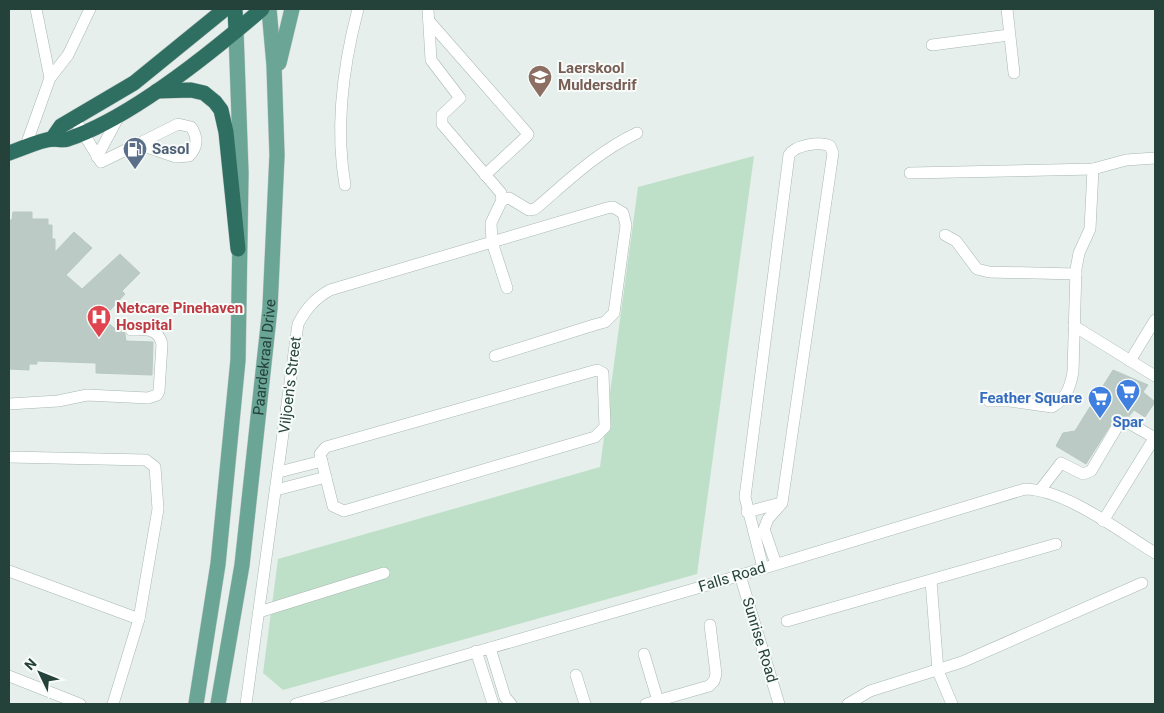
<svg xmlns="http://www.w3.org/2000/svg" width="1164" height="713" font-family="Roboto,sans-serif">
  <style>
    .green { fill: #bfe0c8 }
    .building { fill: #bbcac4; stroke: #b8c9c2 }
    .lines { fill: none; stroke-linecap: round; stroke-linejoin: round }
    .minor-casing { stroke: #a8b8b2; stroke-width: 12 }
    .major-casing { stroke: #c2cac8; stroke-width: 16 }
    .highway-casing { stroke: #c2cac8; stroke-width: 16 }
    .minor { stroke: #fff; stroke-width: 11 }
    .major { stroke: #6aa596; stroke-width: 15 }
    .highway { stroke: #2f6f62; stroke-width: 15 }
    .labels { text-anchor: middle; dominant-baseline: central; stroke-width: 4; stroke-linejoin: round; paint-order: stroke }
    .education-label { font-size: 15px; font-weight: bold; fill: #785e54; stroke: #f7fbf9; text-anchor: start }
    .service-label { font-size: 15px; font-weight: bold; fill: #4e5e75; stroke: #f7fbf9; text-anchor: start }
    .health-label { font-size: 15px; font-weight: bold; fill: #be3a42; stroke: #f7fbf9; text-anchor: start }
    .street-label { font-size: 15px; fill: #24423a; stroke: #f7fbf9 }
    .shop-label { font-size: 15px; font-weight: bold; fill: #366cbe; stroke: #f7fbf9; text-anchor: end }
  </style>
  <rect width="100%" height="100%" fill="#e6efeb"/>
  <polygon class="green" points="754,156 697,574 283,690 263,673 278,559 600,467 638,187"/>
  <g class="building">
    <polygon points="13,212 32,212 32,219 48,219 48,225 52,225 52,239 55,239 55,252 74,232 92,248 66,275 82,289 120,254 140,273 122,291 125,294 103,318 114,328 124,328 126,341 153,342 152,375 96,373 96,363 37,361 37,364 29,364 29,370 9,369 9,220 12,220"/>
    <polygon points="1113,370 1148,385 1143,392 1155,402 1145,417 1134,410 1130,415 1118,417 1113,421 1086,464 1056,446 1063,433 1075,431"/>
  </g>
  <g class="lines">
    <defs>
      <g id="minor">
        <polyline points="428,9 431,60 460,98 442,115 442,124 501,193 502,200"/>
        <polyline points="1007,9 1014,73"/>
        <polyline points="429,21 528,134 527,136 485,175"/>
        <polyline points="932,45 1009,35"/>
        <polyline points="50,78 68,55 90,9"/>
        <path d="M74,118l27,44 37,-18 38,13 13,-1c9,-9 9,-19 2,-29l-13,-3 -40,20"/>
        <polyline points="25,148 50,78 36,9"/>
        <polyline points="97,157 119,116"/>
        <polyline points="910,173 1093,169 1126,160 1155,158"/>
        <path d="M345,185c-10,-58 -2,-119 13,-176"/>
        <path d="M502,200l7,-2 20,12 6,-1c33,-28 62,-57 102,-76"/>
        <polyline points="945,235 956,241 977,269 989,272 1076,274"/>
        <polyline points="1074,326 1155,376"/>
        <polyline points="495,356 594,325 605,322 614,313 626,225 623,213 613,207 607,208 492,242 507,288"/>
        <polyline points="1130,361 1155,320"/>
        <polygon points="597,370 603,373 605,427 595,437 344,511 333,506 320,454 326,447"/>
        <path d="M989,401h21l42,6c14,-8 18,-19 21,-35l3,-103 3,-16 11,-24 3,-60"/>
        <path d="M9,404l49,-3 29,-6 61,3 9,-3 2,-4 3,-47c-4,-17 -17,-14 -31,-14"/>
        <polyline points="9,457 146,460 155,467 158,509 139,619 113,704"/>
        <polyline points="279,472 322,461"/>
        <polyline points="1041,489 1061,463 1083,474 1091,471 1117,427 1127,422 1155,438"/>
        <polyline points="276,490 326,477"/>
        <polyline points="747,512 781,503"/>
        <polyline points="1103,521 1155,437"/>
        <path d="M763,568l-18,-71 44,-342c6,-10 31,-14 41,-9l3,7 -51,350 -14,16 -4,10 12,35"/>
        <polyline points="9,571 139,619"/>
        <polyline points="740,575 779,704"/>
        <polyline points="931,581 938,671 952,704"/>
        <polyline points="259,612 384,573"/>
        <polyline points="787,621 1056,544"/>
        <polyline points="490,648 505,697 511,704"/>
        <polyline points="476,651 493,704"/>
        <polyline points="644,654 658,701"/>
        <polyline points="576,675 585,704"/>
        <polyline points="9,676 80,704"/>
        <path d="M246,704l52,-380c8,-15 16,-25 32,-34l162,-48 -1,-19 11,-23"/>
        <path d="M296,704l422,-122 307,-93c42,1 94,42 130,64"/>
        <polyline points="646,704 709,686 714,681 716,674 710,625"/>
        <polyline points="848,704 870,691 962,662 1142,583"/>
      </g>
      <g id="major">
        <polyline points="279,63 292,9"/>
        <polyline points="196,704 218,564 238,360 241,173 236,31"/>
        <path id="s1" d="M218,704l24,-139 28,-257 7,-153 -3,-90 -5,-56"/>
      </g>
      <g id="highway">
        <polyline points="235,9 236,31"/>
        <polyline points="157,91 191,90 204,93 215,102 221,110 226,132 238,249"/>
        <polyline points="52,139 61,126 134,83 225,9"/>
        <path d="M9,153c13,-4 30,-13 44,-14 5,0 10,2 15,0 63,-21 143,-86 194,-130"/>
      </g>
    </defs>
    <use href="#minor" class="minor-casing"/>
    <use href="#major" class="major-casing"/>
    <use href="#highway" class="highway-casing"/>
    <use href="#minor" class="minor"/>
    <use href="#major" class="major"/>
    <use href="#highway" class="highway"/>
  </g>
  <defs>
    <symbol id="school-pin" viewBox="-11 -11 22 30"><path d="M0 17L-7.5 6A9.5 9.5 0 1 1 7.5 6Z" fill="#8d6e63" stroke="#f7fbf9"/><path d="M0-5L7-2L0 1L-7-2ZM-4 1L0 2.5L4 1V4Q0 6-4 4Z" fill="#fff"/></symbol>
    <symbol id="fuel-pin" viewBox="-11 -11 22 30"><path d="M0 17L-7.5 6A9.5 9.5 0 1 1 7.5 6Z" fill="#5c6f8a" stroke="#f7fbf9"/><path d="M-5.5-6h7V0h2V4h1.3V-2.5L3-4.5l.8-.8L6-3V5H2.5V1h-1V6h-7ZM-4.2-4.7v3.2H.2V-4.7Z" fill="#fff"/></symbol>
    <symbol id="hospital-pin" viewBox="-11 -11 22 30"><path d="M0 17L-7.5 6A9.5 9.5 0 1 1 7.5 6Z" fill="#e0444e" stroke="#f7fbf9"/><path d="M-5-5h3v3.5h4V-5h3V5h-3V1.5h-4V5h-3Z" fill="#fff"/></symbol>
    <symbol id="supermarket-pin" viewBox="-11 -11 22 30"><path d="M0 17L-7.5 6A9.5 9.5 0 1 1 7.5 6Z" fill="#3f7fe0" stroke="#f7fbf9"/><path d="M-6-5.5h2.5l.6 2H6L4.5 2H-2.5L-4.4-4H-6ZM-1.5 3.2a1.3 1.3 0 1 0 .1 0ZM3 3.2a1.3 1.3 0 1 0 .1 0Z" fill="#fff"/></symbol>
  </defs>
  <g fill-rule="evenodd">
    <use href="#school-pin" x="526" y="63" width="28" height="38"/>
    <use href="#fuel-pin" x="121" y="135" width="28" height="38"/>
    <use href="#hospital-pin" x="85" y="303" width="28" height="38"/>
    <use href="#supermarket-pin" x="1114" y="377" width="28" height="38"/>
    <use href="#supermarket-pin" x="1086" y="384" width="28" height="38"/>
  </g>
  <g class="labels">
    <g class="education-label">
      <text x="558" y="68">Laerskool<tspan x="558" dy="17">Muldersdrif</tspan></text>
    </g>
    <g class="service-label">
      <text x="152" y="149">Sasol</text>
    </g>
    <g class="health-label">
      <text x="116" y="308">Netcare Pinehaven<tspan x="116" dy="17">Hospital</tspan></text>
    </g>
    <g class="street-label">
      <text stroke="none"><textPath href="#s1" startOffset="350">Paardekraal Drive</textPath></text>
      <text transform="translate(290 385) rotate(-83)">Viljoen's Street</text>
      <text transform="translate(732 577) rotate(-17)">Falls Road</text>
      <text transform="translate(760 640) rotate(73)">Sunrise Road</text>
    </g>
    <g class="shop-label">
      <text x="1082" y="398">Feather Square</text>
      <text x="1128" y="422" text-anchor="middle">Spar</text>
    </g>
  </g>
  <rect width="1164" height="713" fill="none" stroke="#24423a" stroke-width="20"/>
  <g transform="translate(40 673) rotate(313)" stroke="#f7fbf9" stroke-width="4" paint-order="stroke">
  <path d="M0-4L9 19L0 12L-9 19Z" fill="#24423a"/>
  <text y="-8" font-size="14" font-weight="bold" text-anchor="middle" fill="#24423a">N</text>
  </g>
</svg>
